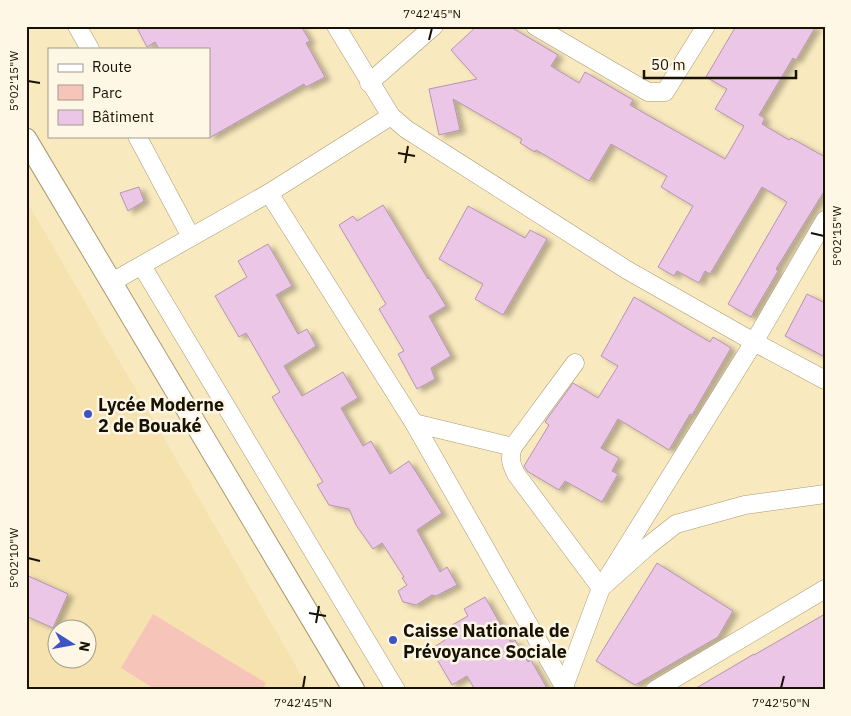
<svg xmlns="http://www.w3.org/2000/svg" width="851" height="716" font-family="'IBM Plex Sans',sans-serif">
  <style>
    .built { fill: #f5e2af; fill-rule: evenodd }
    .green { fill: #f7c4ba }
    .building { fill: #ebc6e6; stroke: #b694b2; filter: url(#shadow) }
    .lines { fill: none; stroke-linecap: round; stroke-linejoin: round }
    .minor-casing { stroke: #a99a71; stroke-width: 19 }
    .tertiary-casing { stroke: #a99a71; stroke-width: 23 }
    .minor { stroke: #fff; stroke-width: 18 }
    .tertiary { stroke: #fff; stroke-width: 21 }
    .ticks { fill: none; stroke: #181204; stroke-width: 2 }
    .poi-dot { fill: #3d54c7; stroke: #fef7e6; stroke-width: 2 }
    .labels { text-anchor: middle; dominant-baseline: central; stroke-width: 5; stroke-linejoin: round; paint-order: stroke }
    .poi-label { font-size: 18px; font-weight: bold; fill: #181204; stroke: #fef7e6; text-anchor: start }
    .neatline { fill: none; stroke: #181204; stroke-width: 2 }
    .ticks-label { font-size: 12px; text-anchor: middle; fill: #181204 }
  </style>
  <defs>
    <filter id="shadow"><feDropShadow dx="5.5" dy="3" stdDeviation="2.5" flood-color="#0004"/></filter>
  </defs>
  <rect width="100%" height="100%" fill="#f9e9be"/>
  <path class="built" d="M26,200l284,490h-284zM58,628h30v30h-30z"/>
  <polygon class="green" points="153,614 266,683 262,690 156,690 121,668"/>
  <g class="building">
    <polygon points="136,26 301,26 310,41 306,43 325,77 306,87 304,84 209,138 209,49 159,49 155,42 147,47"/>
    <polygon points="477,26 509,26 558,55 551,66 579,83 585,72 633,100 630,105 725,159 744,126 715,109 727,89 706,77 736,26 816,26 796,60 793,58 759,115 765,118 762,124 789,140 791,138 825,157 825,190 776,269 778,271 751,317 728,304 787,202 762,187 710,274 705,271 699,283 677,271 674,276 658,267 693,206 661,187 667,176 611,144 589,181 536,150 535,152 520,143 522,139 453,99 460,130 439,135 429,89 477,79 451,50"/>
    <polygon points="139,187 144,201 128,211 120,193"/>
    <polygon points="383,205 428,279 429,278 446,306 429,316 451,356 431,368 435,379 417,389 398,354 404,351 379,309 386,304 339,225 353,216 357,221"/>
    <polygon points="468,206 525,238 530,230 547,239 503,315 475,299 483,284 439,259"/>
    <polygon points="268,244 292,286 276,295 298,334 307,329 316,346 284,366 302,396 343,372 358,398 341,408 363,446 371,441 390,474 409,461 442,513 417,530 440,572 447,567 457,585 436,596 432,595 416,605 403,602 398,591 407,585 402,578 404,577 382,543 373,549 356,525 349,509 329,505 317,485 323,482 272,397 280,392 246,333 239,337 215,296 247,277 238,261"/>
    <polygon points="807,294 825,303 825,357 785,336"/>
    <polygon points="634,297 710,342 713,337 731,348 692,415 690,414 669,450 618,419 601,448 619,458 612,471 618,474 602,502 565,481 559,490 527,471 524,466 549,425 545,422 547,419 573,383 598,398 618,366 601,356"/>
    <polygon points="657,563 733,611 718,637 635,685 596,661"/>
    <polygon points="26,575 68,594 53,628 26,616"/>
    <polygon points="485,597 511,643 515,640 528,662 531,660 548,690 475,690 467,676 452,685 431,649 445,640 440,632 468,616 464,609"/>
    <polygon points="825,614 825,690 693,690 754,654 754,655"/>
  </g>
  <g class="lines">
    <defs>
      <g id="minor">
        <polyline points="77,26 90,49"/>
        <polyline points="336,26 391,116 406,129 627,270 754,342 825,380"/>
        <polyline points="535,26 648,92 665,92 706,26"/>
        <polyline points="369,83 434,26"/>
        <polyline points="137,136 191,237"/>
        <polyline points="269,193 414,423 566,690"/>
        <polyline points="142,266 396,690"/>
        <polyline points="112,282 269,193 391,116"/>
        <path d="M414,423l99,24c-4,11 -2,17 3,27l85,114 47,-42 28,-22 69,-19 80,-11"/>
        <polyline points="513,447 575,363"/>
        <polyline points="564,687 601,588 754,342 825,220"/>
        <polyline points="655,690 825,589"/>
      </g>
      <polyline id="tertiary" points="26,139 354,690"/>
    </defs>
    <use href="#minor" class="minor-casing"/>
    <use href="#tertiary" class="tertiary-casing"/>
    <use href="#minor" class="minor"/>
    <use href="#tertiary" class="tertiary"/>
  </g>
  <path class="ticks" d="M429,40l3,-12M28,81l12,2M398,153l17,3M405,163l3,-17M811,233l13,3M28,558l12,3M309,613l17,3M316,623l3,-17M303,688l2,-12M781,688l3,-12"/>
  <g class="poi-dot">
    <circle cx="88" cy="414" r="5"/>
    <circle cx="393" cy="640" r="5"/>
  </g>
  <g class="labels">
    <g class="poi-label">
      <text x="98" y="404">Lycée Moderne<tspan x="98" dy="21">2 de Bouaké</tspan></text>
      <text x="403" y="630">Caisse Nationale de<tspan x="403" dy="21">Prévoyance Sociale</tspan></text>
    </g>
  </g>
  <rect width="851" height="716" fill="none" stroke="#fef7e6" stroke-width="55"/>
  <rect x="48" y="48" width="162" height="90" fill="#fef7e6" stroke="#a29b8c"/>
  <rect x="58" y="64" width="25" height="8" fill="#ffffff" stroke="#a29b8c"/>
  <text x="92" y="72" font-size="15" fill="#181204">Route</text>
  <rect x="58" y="85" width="25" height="15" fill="#f7c4ba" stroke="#a29b8c"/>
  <text x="92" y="98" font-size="15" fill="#181204">Parc</text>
  <rect x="58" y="110" width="25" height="15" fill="#ebc6e6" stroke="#a29b8c"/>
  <text x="92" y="122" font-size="15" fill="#181204">Bâtiment</text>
  <g transform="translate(72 644) rotate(101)"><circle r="24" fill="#fef7e6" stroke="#a29b8c"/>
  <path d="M0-4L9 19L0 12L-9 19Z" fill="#3d54c7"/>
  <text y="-8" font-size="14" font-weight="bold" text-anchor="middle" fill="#181204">N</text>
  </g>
  <path d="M644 70v8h152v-8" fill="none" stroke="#181204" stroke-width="2.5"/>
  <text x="651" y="70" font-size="15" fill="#181204" stroke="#fef7e6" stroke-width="4" paint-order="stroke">50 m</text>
  <rect x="28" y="28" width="796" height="660" class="neatline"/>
  <g class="ticks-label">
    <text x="432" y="18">7°42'45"N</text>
    <text transform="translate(14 81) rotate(-90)" y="4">5°02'15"W</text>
    <text transform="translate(837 236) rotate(-90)" y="4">5°02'15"W</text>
    <text transform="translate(14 558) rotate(-90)" y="4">5°02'10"W</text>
    <text x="303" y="707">7°42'45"N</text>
    <text x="781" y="707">7°42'50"N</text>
  </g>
</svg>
